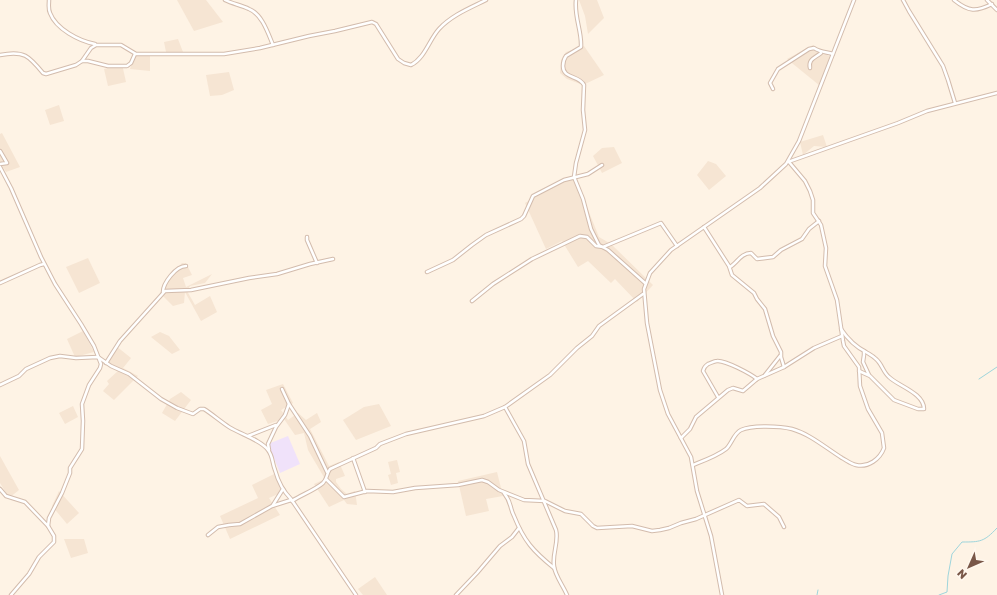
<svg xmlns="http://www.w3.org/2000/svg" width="997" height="595" font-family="'Golos Text',sans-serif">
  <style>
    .residential { fill: #f6e5d3 }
    .education { fill: #f0e2fa }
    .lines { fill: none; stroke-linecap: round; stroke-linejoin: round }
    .stream { stroke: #9ed5dc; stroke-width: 1 }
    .minor-casing { stroke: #d3bcad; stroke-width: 4.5 }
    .minor { stroke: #fff; stroke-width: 2.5 }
  </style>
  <rect width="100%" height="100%" fill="#fef3e5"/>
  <g class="residential">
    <polygon points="177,0 206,0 223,22 194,31"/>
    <polygon points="579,0 597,0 604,18 588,34 585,16"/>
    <polygon points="178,39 183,52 166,52 164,42"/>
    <polygon points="813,45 830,57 819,85 787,59"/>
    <polygon points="584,46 604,75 583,85 567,79 560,73 561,60 566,52"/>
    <polygon points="135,54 150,55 150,71 130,69"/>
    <polygon points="122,64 126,82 108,86 104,69"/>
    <polygon points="229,72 234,90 222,95 210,96 206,75"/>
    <polygon points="59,105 64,121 50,125 45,110"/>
    <polygon points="2,133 20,167 6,172 0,163 0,134"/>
    <polygon points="823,135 827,147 814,146 803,155 800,142"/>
    <polygon points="614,147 622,163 602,173 593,156 602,148"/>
    <polygon points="708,161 716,164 726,176 709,190 697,175"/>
    <polygon points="574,175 599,237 611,244 653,285 637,302 615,279 611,283 588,261 578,267 562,241 546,249 525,203"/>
    <polygon points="88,258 100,283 79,293 66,267"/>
    <polygon points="182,263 186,263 192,275 183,278 186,287 212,274 205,283 190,286 187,291 195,305 210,296 217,312 201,321 185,292 184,303 173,306 160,293 171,275"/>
    <polygon points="83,331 94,352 75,357 67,339"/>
    <polygon points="160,332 169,336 180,350 172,354 151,337"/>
    <polygon points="116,346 131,358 123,368 138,376 114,400 103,391 109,384 107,381 118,371 104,362"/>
    <polygon points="283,384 293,403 281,410 288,420 298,413 306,420 317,413 321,422 310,429 329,466 339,462 345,476 336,479 336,482 341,489 347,494 355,491 357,505 347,504 344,500 329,507 314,484 325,479 308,450 304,433 295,435 284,419 268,424 261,410 272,404 266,390"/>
    <polygon points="181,392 191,400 175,421 162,413 170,399"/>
    <polygon points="379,404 391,426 356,440 343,420 364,407"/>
    <polygon points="73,406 78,417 65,424 59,413"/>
    <polygon points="0,456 19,490 9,498 0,483"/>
    <polygon points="397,460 400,472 396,473 398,483 391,485 388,475 391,474 388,462"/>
    <polygon points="497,472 503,496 486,499 489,511 466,516 458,481"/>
    <polygon points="274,474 283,492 269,498 280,515 230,539 220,516 258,498 252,485"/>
    <polygon points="59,491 79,513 67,524 52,506"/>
    <polygon points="64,539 84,539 88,553 71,558"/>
    <polygon points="375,577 387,595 363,595 358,589"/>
  </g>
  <polygon class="education" points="288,436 300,464 280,473 268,444"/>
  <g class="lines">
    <g class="stream">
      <polyline points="979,379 997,367"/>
      <polyline points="817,595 818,590"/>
      <path d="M939,595l8,-3 1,-16 4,-22 10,-12c18,0 22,0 35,-14"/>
    </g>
    <defs>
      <g id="minor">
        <path d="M49,0c0,4 -1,9 1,13 6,16 29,28 45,31"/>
        <path d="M225,0c8,4 16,5 24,9 13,5 19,24 24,36"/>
        <path d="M576,0c-2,17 6,31 5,47l-15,9c-2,3 -3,6 -3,10 0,13 16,9 21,19l-1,25 2,20 -9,33 -2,14 9,22 8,30 8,16 9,5 37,33"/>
        <polyline points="903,0 909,11 943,66 948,80 955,103"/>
        <path d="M954,0c15,12 22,12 38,4"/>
        <polyline points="987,0 997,10"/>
        <path d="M0,55c24,-5 29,1 43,18l3,1 30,-9 6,-4 9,-13 5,-3h25l15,9h88l36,-6 49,-12 26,-5 37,-9 4,2 22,35 6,4 7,2c14,-7 18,-25 28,-36 13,-14 31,-21 47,-29"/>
        <polyline points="82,61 88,61 108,66 127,66 131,63 135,54"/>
        <path d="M810,68c-2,-9 5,-10 11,-15"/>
        <path d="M773,89l-3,-6 8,-14 31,-20 5,-1c6,4 12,4 19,6"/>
        <polyline points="0,151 7,163 0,164"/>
        <polyline points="788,162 898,123 927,111 997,93"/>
        <polyline points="0,167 11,188 41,257 55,284 81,324 94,346 101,364 100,368 89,385 82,404 83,421 82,449 70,468 70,473 62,493 49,518 48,526 54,536 54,542 39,557 29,574 11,595"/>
        <polyline points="704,227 729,266 732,275 754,293 757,299 765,309 773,336 781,352 781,357 784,367"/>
        <polyline points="307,237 307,240 317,263"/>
        <path d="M730,267c7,-4 11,-14 21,-14l6,6 16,-2 8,-7 21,-11 7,-10 10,-8"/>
        <polyline points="427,272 453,260 472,245 486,235 521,219 524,216 533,196 564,180 588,174 602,165"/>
        <polyline points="0,283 40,265 44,264"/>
        <path d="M163,292c0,-9 13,-26 23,-26"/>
        <polyline points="472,301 493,284 532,259 580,236 587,237 596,246 603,247 661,223 677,246"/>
        <path d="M841,329c6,9 15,18 25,23 3,2 7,4 10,7 6,5 7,13 13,18 9,9 35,16 35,32h-6l-24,-9 -24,-24 -11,-5"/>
        <polyline points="864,351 864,355 863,362 869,375"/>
        <polyline points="106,363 120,341 165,291 191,290 249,278 277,274 310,264 333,259"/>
        <polyline points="765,375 780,356"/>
        <path d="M0,385l19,-9 7,-7 24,-11 10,-2 16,2 22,-1 13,9 18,8 32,25 16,9 16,6 7,-5h4c8,5 16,12 25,18 11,7 32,13 39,23 5,6 4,13 7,20 3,11 8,21 16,29l65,96"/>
        <polyline points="282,389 289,404 310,436 327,472"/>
        <path d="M718,397l-15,-26c1,-4 2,-5 5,-7 3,-1 6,-3 9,-3 8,-1 34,13 40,18"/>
        <path d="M505,407l19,34 4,23 28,66c3,12 -4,24 -2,36 1,10 9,19 13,29"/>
        <polyline points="248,436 276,425"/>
        <polyline points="681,438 690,429 696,417 728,390 733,388 743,391 757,379 784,367 814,348 842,336"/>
        <polyline points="269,450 268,444 276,427 285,415 289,404"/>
        <polyline points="353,458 365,492"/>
        <path d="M693,465c10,-4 24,-9 33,-16 5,-4 8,-16 15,-19 11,-5 39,-4 51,-1 18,5 34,19 50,29 4,2 9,6 14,7 12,3 24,-6 28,-17l-2,-15 -14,-24 -8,-23 -1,-19 -15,-21 -1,-5 -6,-41 -12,-34 1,-18 -5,-23 -8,-12v-13l-3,-9 -5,-10 -16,-19"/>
        <polyline points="326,479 344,497 367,491 393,492 415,488 458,485 482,480 488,482 499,490 524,500 545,501 565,511 581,514 593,526 597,528 632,526 652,531 660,530 669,528 681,523 696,519 739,500 747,506 764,504 779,517 784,527"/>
        <polyline points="0,489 6,496 25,502 48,526"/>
        <path d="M504,493c8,10 5,13 10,23 10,25 19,35 40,52"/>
        <path d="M292,501c9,-6 23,-11 31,-18 5,-5 3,-9 7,-14l46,-21 4,-4 26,-10 78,-18 21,-9 45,-32 27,-27 15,-12 7,-10 44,-32"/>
        <polyline points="273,505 283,489"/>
        <polyline points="208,535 218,527 229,525 240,524 272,506 291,500"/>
        <polyline points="456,595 477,573 500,546 512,537 519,528"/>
        <polyline points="722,595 711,536 697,491 691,457 668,414 660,390 647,323 644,289 650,273 671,250 760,188 786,164 799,141 854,0"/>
      </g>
    </defs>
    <use href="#minor" class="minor-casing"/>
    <use href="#minor" class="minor"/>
  </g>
  <g transform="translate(969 567) rotate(225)" stroke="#fff7ed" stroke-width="3" paint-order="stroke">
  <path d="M0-3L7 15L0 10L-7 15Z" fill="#795748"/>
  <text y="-6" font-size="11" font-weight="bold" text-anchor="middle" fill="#795748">N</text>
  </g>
</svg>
